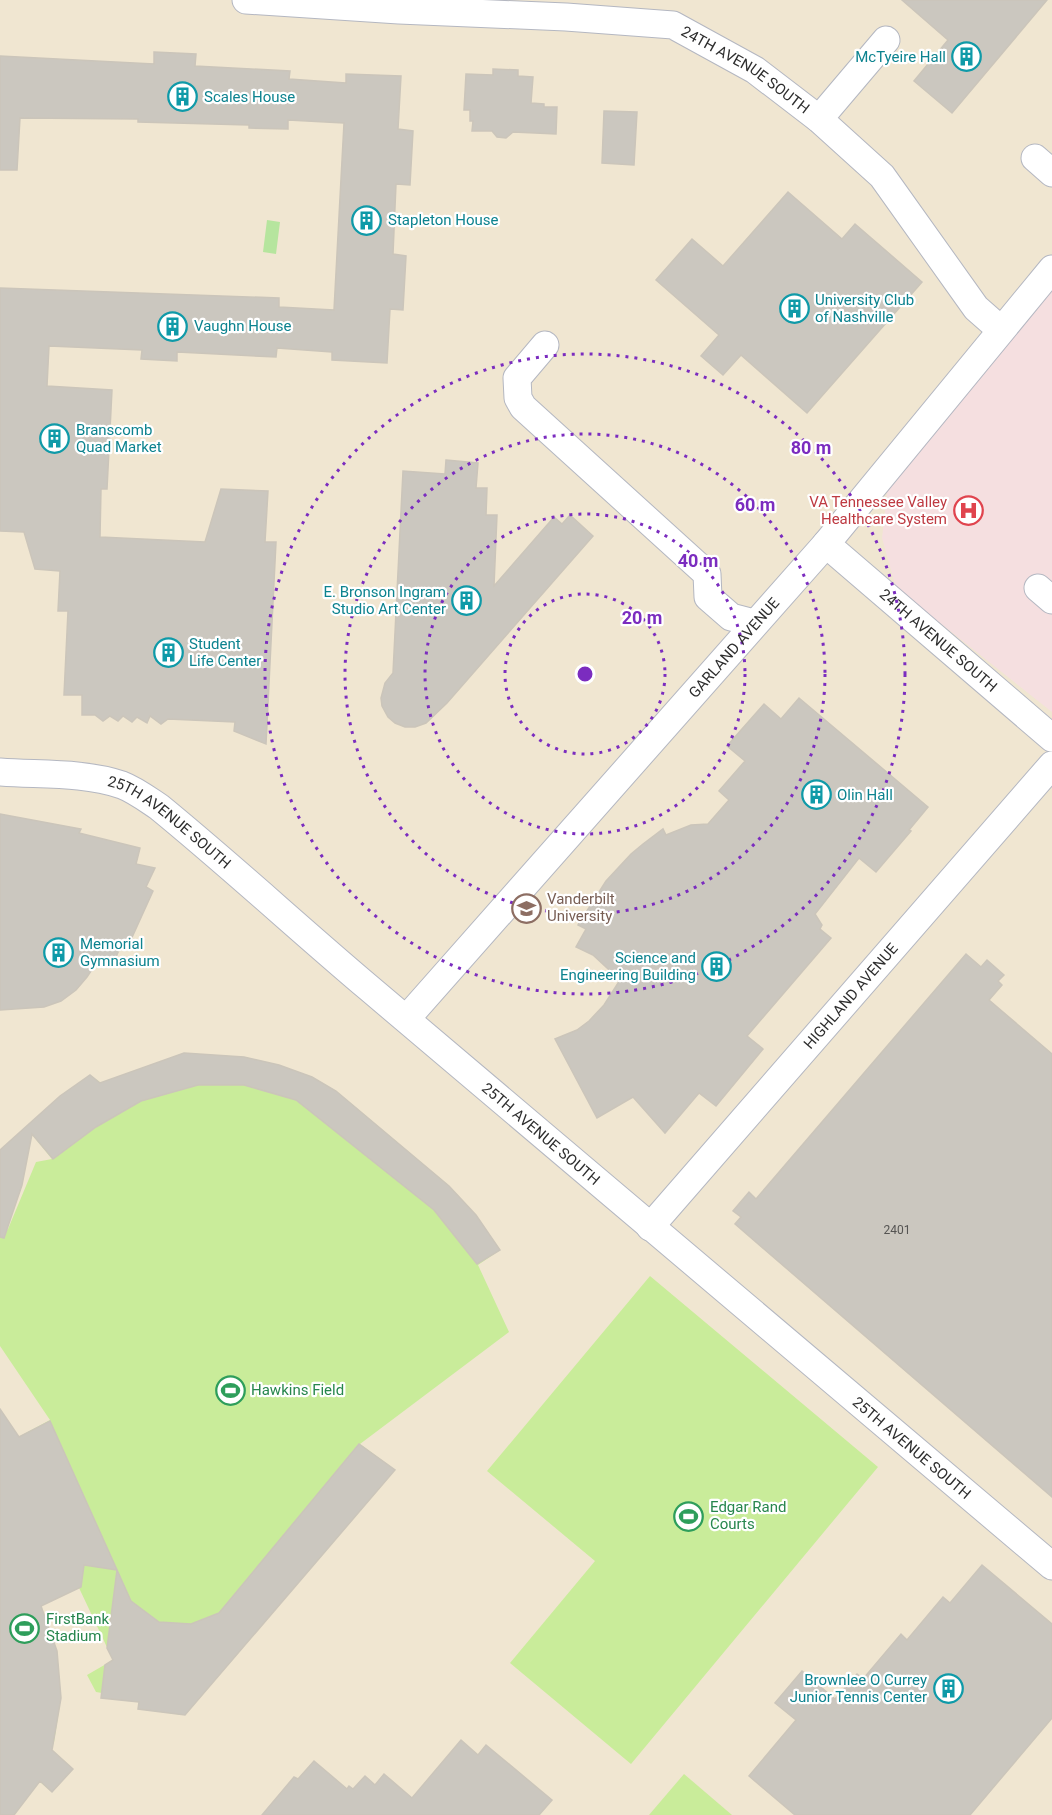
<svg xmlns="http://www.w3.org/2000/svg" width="1052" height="1815" font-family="Roboto,sans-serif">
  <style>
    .education { fill: #f0e6d1 }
    .medical { fill: #f5dfe0 }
    .green { fill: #b6e59e }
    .pitch { fill: #c9ec9a }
    .building { fill: #cbc7bf; stroke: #cbc5ba; stroke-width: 1.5 }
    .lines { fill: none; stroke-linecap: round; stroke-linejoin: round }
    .minor-casing { stroke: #b4b7c1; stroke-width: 29 }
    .minor { stroke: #fff; stroke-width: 27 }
    .ring { fill: none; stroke: #7b2cbf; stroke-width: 3; stroke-dasharray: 3 6 }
    .labels { text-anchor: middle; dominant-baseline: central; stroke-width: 4.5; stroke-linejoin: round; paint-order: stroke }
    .number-label { font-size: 12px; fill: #555452 }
    .culture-label { font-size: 15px; fill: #0d838f; stroke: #fff; text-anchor: start }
    .street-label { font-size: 15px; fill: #2e2e2e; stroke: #fff }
    .health-label { font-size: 15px; fill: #be3a42; stroke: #fff; text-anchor: end }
    .education-label { font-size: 15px; fill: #785e54; stroke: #fff; text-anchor: start }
    .leisure-label { font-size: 15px; fill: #27864d; stroke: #fff; text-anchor: start }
    .centre { fill: #7b2cbf; stroke: #fff; stroke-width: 3 }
    .ring-label { font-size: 18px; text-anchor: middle; font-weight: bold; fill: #7b2cbf; stroke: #fff; stroke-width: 4.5; stroke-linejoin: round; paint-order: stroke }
  </style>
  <rect width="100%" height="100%" fill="#efe9e1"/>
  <rect class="education" x="0" y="0" width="1052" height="1815"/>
  <polygon class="medical" points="1052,285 1052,712 896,588 882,538 888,485"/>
  <polygon class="green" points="267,220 280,222 276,254 263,252"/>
  <g class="pitch">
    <polygon points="184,1053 244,1057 279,1065 312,1077 336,1091 449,1186 476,1215 500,1250 478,1265 509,1332 360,1444 395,1470 190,1709 185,1707 183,1715 138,1709 139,1702 101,1698 102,1693 96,1692 87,1675 113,1660 72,1573 78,1588 41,1606 57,1651 61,1698 54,1742 42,1773 59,1756 73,1769 52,1792 39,1781 14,1815 0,1815 0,1453 13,1440 50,1420 0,1346 0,1235 8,1229 36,1162 52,1159 26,1127 90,1075 101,1083"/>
    <polygon points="650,1276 878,1467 631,1764 510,1663 595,1561 487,1471"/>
    <polygon points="684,1774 732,1815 649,1815"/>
  </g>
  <g class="building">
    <polygon points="902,0 1047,0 952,113 914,81 948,40"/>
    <polygon points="154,52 196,54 195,66 290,71 289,79 346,83 346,74 401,76 398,129 413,131 410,185 396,184 393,254 406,256 403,310 390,309 387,363 332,360 332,352 277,348 276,357 177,352 177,361 141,359 142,350 49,346 47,386 112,390 107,489 101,489 100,537 205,542 221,489 268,491 265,542 276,542 266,744 234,731 235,722 168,719 161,724 150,716 147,723 137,717 132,722 123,716 118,721 110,716 103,721 95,715 82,715 82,695 64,695 68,611 58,611 60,571 35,569 24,532 0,531 0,288 279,298 279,307 334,310 344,123 288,120 288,129 249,128 249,125 138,122 138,119 20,118 17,170 0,170 0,56 154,64"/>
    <polygon points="493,69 518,70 518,76 533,77 531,103 544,104 544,107 557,107 556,134 513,132 506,138 497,137 492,131 472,131 473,121 470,121 470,110 464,110 466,74 493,75"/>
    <polygon points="604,111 637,112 634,165 602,163"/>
    <polygon points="788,192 842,239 855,224 922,282 807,413 741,355 723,375 701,356 719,335 656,280 692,239 723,266"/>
    <polygon points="446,460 478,463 476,488 487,488 486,515 497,515 494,586 554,517 562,524 570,515 593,536 447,703 426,723 415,727 405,727 395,723 388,717 382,706 381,698 385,683 393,673 403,471 445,474"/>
    <polygon points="799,698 928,807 909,830 911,831 876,872 859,858 815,914 822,925 820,929 831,938 747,1036 763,1049 716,1106 699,1093 665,1133 633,1097 597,1118 555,1039 577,1030 589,1021 604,1005 620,980 593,955 576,947 586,929 578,925 606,881 631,854 643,844 663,829 666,835 691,825 708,824 729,800 719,791 745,761 727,746 764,704 781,719"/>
    <polygon points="0,814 81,829 79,833 140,848 136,864 155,868 146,887 153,891 129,944 123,941 112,966 97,962 87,977 76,990 61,1001 44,1007 0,1010"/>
    <polygon points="966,954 981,967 987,960 1004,975 998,981 1002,985 989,1000 1052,1054 1052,1497 735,1224 741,1217 733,1211 749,1192 756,1199"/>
    <polygon points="184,1053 244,1057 279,1065 312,1077 336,1091 449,1186 476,1215 500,1250 477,1264 434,1210 296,1100 244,1085 198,1085 141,1101 96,1127 53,1159 32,1134 22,1185 4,1238 0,1237 0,1150 60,1096 90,1075 100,1083"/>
    <polygon points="0,1409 19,1437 50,1421 131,1601 159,1622 191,1624 219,1613 359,1444 395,1470 185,1715 138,1709 139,1702 101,1698 105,1665 113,1660 107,1648 117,1570 84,1565 81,1587 41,1606 57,1651 61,1698 52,1750 73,1769 52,1792 40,1781 14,1815 0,1815"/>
    <polygon points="982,1565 1052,1624 1052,1718 970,1815 795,1815 749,1776 796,1720 775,1703 802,1671 835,1699 857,1674 863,1679 901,1634 907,1640 943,1597 950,1603"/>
    <polygon points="461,1740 478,1755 486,1745 552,1800 539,1815 262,1815 294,1777 298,1779 314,1761 347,1789 349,1786 353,1789 365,1776 375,1785 384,1774 412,1798"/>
  </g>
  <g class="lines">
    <defs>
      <g id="minor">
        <path id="s1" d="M246,0l153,10 167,7 107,8 82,45 64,49 63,57 94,132 25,22"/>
        <polyline points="819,119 886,40"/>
        <polyline points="1035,158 1052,173"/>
        <polyline points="545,345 517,378 518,398 523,407 707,574 708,597 731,617 754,623"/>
        <path id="s2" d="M826,544l226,194"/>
        <polyline points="1038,588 1052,600"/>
        <path id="s3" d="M0,772c40,3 84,0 122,13 13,5 25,14 37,22 71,58 139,121 210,181 227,193 454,386 683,578"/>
        <path id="s4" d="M407,1018l419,-474 226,-275"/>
        <path id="s5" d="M650,1227l402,-462"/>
      </g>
    </defs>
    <use href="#minor" class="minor-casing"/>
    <use href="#minor" class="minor"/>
  </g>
  <g class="ring">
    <circle cx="585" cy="674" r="80"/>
    <circle cx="585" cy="674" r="160"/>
    <circle cx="585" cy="674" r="240"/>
    <circle cx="585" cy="674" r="320"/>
  </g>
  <defs>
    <symbol id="building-ring" viewBox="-11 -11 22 22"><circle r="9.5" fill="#fff" stroke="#0f9aa8" stroke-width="1.5"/><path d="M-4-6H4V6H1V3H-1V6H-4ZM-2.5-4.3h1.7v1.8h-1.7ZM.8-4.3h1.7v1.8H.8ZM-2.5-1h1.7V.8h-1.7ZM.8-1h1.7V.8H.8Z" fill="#0f9aa8"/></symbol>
    <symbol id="hospital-ring" viewBox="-11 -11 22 22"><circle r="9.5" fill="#fff" stroke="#e0444e" stroke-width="1.5"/><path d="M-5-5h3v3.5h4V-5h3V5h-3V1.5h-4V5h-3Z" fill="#e0444e"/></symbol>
    <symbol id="university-ring" viewBox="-11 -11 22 22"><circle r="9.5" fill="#fff" stroke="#8d6e63" stroke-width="1.5"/><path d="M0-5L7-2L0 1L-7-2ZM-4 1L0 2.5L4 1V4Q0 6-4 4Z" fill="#8d6e63"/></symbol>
    <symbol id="stadium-ring" viewBox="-11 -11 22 22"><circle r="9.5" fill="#fff" stroke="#2e9e5b" stroke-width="1.5"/><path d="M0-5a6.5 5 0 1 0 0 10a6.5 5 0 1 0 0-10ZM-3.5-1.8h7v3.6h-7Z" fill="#2e9e5b"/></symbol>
  </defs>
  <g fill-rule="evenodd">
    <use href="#building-ring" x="950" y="40" width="33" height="33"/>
    <use href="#building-ring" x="166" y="80" width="33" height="33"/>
    <use href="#building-ring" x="350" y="204" width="33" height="33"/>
    <use href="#building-ring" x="778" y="292" width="33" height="33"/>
    <use href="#building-ring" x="156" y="310" width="33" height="33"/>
    <use href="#building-ring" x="38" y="422" width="33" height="33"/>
    <use href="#hospital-ring" x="952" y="494" width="33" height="33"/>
    <use href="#building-ring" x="450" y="584" width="33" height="33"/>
    <use href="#building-ring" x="152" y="636" width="33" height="33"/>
    <use href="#building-ring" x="800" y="778" width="33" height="33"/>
    <use href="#university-ring" x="510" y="892" width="33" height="33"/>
    <use href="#building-ring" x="42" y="936" width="33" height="33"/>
    <use href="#building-ring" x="700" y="950" width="33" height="33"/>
    <use href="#stadium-ring" x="214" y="1374" width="33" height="33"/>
    <use href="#stadium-ring" x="672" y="1500" width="33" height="33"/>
    <use href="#stadium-ring" x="8" y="1612" width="33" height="33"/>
    <use href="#building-ring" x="932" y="1672" width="33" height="33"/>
  </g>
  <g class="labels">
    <g class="number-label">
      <text x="897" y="1230">2401</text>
    </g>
    <g class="culture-label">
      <text x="946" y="57" text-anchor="end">McTyeire Hall</text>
      <text x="204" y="97">Scales House</text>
      <text x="388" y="220">Stapleton House</text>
      <text x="815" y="300">University Club<tspan x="815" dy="17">of Nashville</tspan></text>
      <text x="194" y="326">Vaughn House</text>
      <text x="76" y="430">Branscomb<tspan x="76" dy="17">Quad Market</tspan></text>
      <text x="446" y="592" text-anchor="end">E. Bronson Ingram<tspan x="446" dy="17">Studio Art Center</tspan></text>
      <text x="189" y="644">Student<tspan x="189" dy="17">Life Center</tspan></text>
      <text x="837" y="795">Olin Hall</text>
      <text x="80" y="944">Memorial<tspan x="80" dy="17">Gymnasium</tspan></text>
      <text x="696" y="958" text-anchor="end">Science and<tspan x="696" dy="17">Engineering Building</tspan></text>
      <text x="927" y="1680" text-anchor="end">Brownlee O Currey<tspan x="927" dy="17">Junior Tennis Center</tspan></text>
    </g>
    <g class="street-label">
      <text stroke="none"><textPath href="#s1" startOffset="513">24TH AVENUE SOUTH</textPath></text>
      <text stroke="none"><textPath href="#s2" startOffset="148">24TH AVENUE SOUTH</textPath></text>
      <text stroke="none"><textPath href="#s4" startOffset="494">GARLAND AVENUE</textPath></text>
      <text stroke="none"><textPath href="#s3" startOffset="183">25TH AVENUE SOUTH</textPath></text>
      <text stroke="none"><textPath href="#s5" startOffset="306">HIGHLAND AVENUE</textPath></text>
      <text stroke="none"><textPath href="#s3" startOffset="669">25TH AVENUE SOUTH</textPath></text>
      <text stroke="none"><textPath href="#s3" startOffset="1155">25TH AVENUE SOUTH</textPath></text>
    </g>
    <g class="health-label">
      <text x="947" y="502">VA Tennessee Valley<tspan x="947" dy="17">Healthcare System</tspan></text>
    </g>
    <g class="education-label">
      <text x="547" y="899">Vanderbilt<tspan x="547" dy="17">University</tspan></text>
    </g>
    <g class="leisure-label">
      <text x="251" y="1390">Hawkins Field</text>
      <text x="710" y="1507">Edgar Rand<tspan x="710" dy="17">Courts</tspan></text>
      <text x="46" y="1619">FirstBank<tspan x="46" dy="17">Stadium</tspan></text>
    </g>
  </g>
  <circle cx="585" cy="674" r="9" class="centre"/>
  <g class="ring-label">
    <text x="811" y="454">80 m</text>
    <text x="755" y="511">60 m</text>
    <text x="698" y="567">40 m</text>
    <text x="642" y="624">20 m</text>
  </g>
</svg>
